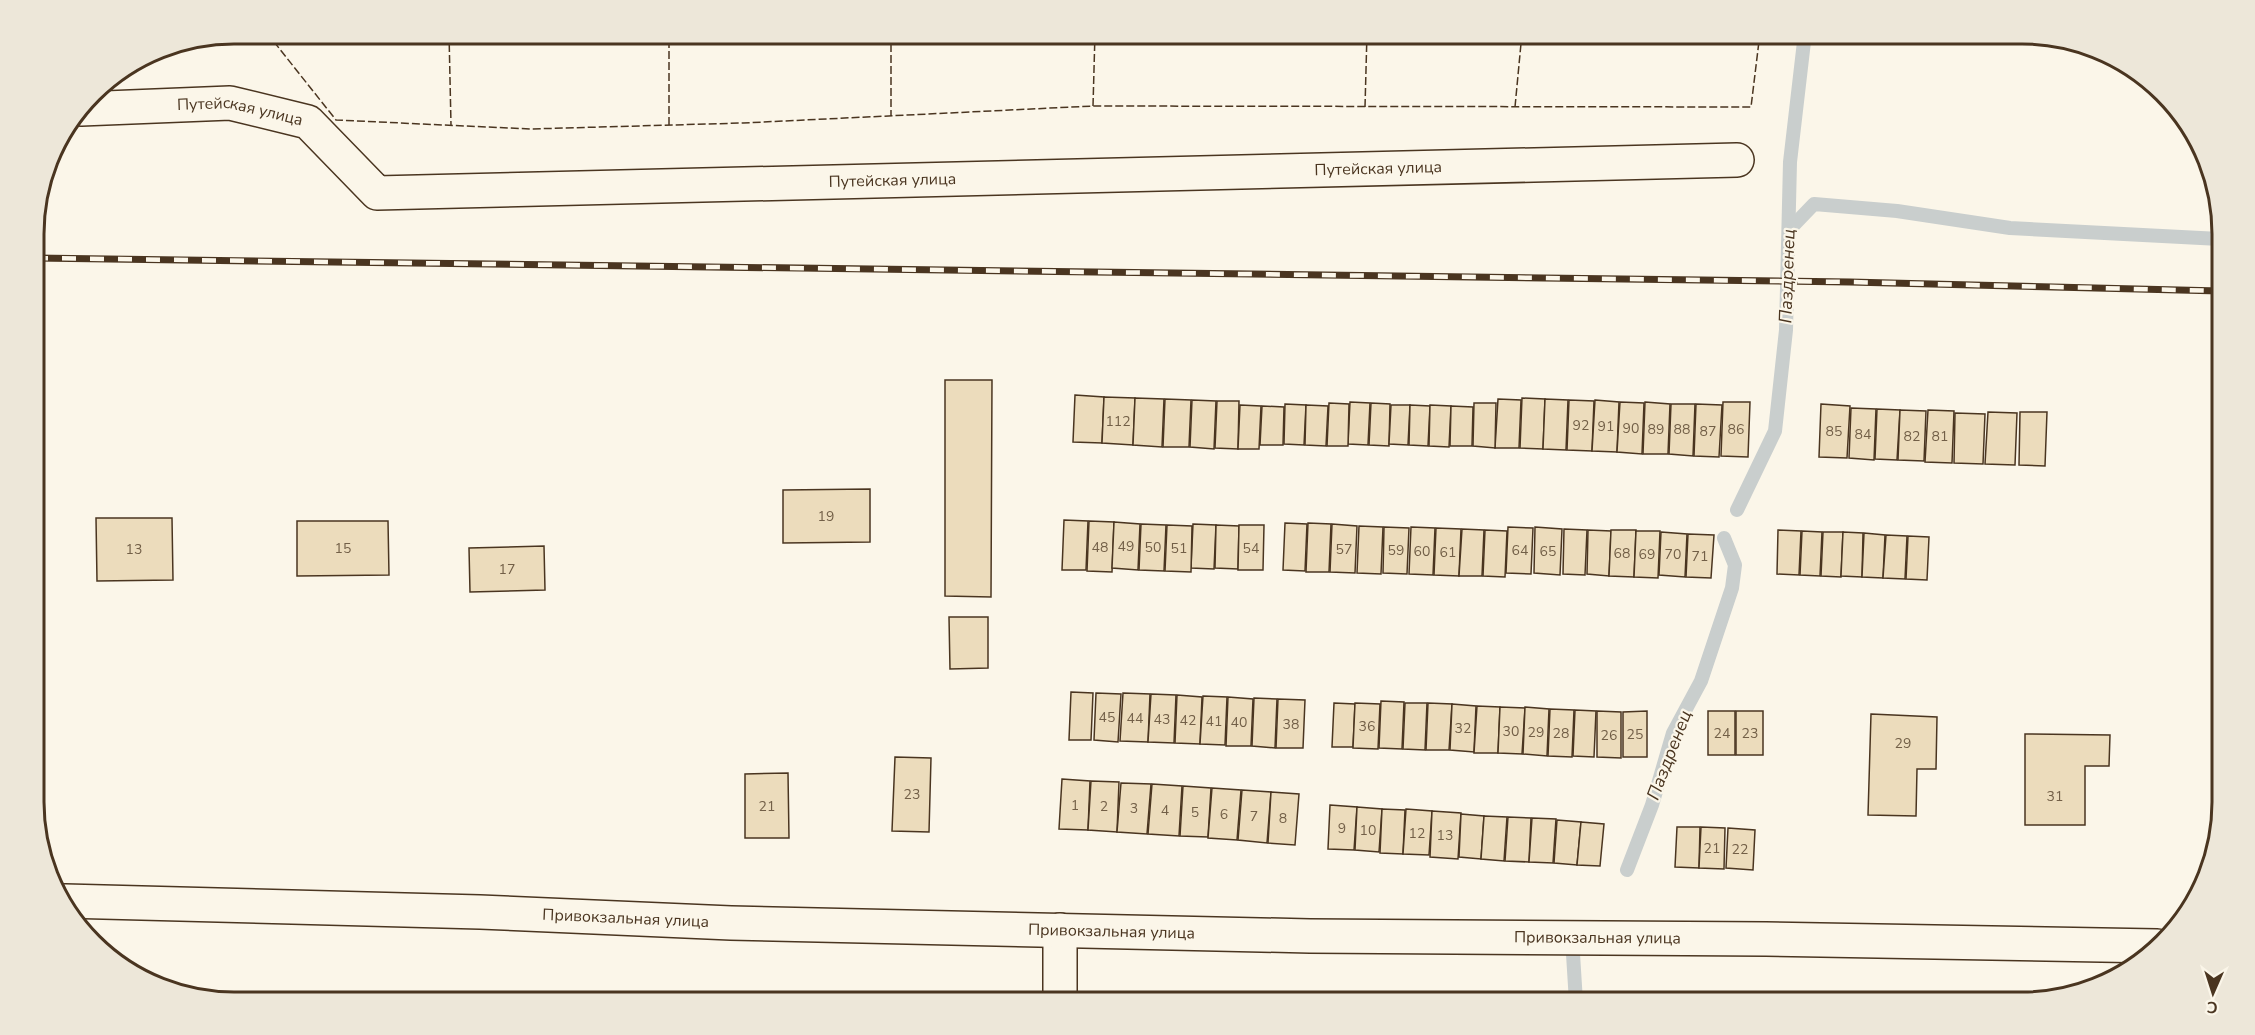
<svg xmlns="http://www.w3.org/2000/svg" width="2255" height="1035" font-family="'Nunito Sans',sans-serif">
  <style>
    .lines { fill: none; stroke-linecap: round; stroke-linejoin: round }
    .stream { stroke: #c9cecd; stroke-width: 14 }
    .building { fill: #ecdcbc; stroke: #4a3520; stroke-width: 1.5 }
    .minor-casing { stroke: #4a3520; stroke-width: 36 }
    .tertiary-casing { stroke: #4a3520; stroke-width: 36 }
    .minor { stroke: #fbf6e9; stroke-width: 33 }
    .tertiary { stroke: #fbf6e9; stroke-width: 33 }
    .rail-casing { stroke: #4a3520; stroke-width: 7 }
    .rail { stroke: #fbf6e9; stroke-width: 4.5; stroke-dasharray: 14; stroke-linecap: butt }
    .fence { stroke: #4a3520; stroke-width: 1.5; stroke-dasharray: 8 3; stroke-linecap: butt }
    .labels { text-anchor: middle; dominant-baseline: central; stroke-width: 4.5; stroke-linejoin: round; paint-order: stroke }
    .number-label { font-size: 14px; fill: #725f47 }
    .street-label { font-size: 16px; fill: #4a3520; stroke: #fbf6e9 }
    .water-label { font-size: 18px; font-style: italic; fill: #4a3520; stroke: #fbf6e9 }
    .rim { fill: none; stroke: #4a3520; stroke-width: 3 }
  </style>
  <rect width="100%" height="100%" fill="#fbf6e9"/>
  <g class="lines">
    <g class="stream">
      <polyline points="1789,230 1814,204 1897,211 2010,228 2220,239"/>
      <polyline points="1737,510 1775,431 1786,330 1790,162 1805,33"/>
      <polyline points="1627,870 1652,805 1673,733 1701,681 1732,588 1735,565 1724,538"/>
      <polyline points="1573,954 1576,1002"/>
    </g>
  </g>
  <g class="building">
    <polygon points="945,380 992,380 991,597 945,596"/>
    <polygon points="1075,395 1104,397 1102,443 1073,442"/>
    <polygon points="1104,397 1135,398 1133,445 1102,443"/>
    <polygon points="1135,398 1164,399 1162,447 1133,445"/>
    <polygon points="1522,398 1545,399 1543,449 1520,448"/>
    <polygon points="1165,399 1191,400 1189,447 1163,447"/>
    <polygon points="1498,399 1521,400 1519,448 1495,448"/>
    <polygon points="1545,399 1568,400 1566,450 1543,449"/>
    <polygon points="1192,400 1216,401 1214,449 1190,447"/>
    <polygon points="1569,400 1594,401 1592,451 1567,450"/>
    <polygon points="1595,400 1619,402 1617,452 1592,451"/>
    <polygon points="1217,401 1239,401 1238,449 1215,448"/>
    <polygon points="1350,402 1370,403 1368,445 1348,444"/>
    <polygon points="1620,402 1644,403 1642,454 1617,452"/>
    <polygon points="1645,402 1670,404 1668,454 1643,454"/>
    <polygon points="1723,402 1750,402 1748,457 1721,456"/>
    <polygon points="1329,403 1349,404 1348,446 1327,446"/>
    <polygon points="1371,403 1390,404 1389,446 1369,445"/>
    <polygon points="1474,403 1496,403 1495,448 1473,446"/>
    <polygon points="1285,404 1306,405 1304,445 1284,444"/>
    <polygon points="1671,404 1695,404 1693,456 1669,454"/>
    <polygon points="1696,404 1722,405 1719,457 1694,456"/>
    <polygon points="1821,404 1850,406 1847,458 1819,457"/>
    <polygon points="1240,405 1261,406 1259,449 1238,449"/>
    <polygon points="1306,405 1328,406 1326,446 1305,445"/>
    <polygon points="1391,405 1410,405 1408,445 1389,444"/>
    <polygon points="1410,405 1430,406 1428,446 1409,445"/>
    <polygon points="1430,405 1451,406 1449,447 1429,446"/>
    <polygon points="1262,406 1284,407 1283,445 1260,445"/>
    <polygon points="1451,406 1473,407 1472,446 1450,446"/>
    <polygon points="1851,408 1876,409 1874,460 1849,458"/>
    <polygon points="1877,409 1900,410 1897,460 1875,459"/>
    <polygon points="1900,410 1926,411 1924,461 1898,460"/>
    <polygon points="1928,410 1954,411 1952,463 1925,462"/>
    <polygon points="1988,412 2017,413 2015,465 1985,464"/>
    <polygon points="2020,412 2047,412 2045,466 2019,465"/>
    <polygon points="1955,413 1985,414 1983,464 1954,463"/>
    <polygon points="870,489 870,542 783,543 783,490"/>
    <polygon points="96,518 172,518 173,580 97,581"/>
    <polygon points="1064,520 1088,521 1086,570 1062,570"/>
    <polygon points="297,521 388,521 389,575 297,576"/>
    <polygon points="1089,521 1114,522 1112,572 1087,571"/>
    <polygon points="1114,522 1140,524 1138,570 1112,568"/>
    <polygon points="1285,523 1307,524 1305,571 1283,570"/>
    <polygon points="1308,523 1331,524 1329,572 1306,572"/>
    <polygon points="1141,524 1166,525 1164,571 1139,570"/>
    <polygon points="1193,524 1216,525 1214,569 1191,568"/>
    <polygon points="1332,524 1357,526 1355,573 1330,572"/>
    <polygon points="1167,525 1192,526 1191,572 1165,571"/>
    <polygon points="1216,525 1239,526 1238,569 1215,568"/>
    <polygon points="1239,525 1264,525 1263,570 1238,570"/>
    <polygon points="1359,526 1383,527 1381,574 1357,573"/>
    <polygon points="1384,527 1409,528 1407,574 1383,573"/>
    <polygon points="1411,527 1435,528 1433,575 1409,574"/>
    <polygon points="1508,527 1533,528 1531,574 1506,573"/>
    <polygon points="1535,527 1562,529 1560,575 1534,573"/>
    <polygon points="1436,528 1461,529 1459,576 1434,575"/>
    <polygon points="1462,529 1484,530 1482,576 1459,576"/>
    <polygon points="1564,529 1587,530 1585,575 1563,574"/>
    <polygon points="1485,530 1507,531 1505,577 1483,576"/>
    <polygon points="1588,530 1611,531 1609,576 1587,574"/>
    <polygon points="1611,530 1636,530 1634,577 1609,576"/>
    <polygon points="1778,530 1801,531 1799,575 1777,574"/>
    <polygon points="1636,531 1660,531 1658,578 1634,577"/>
    <polygon points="1802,531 1822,532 1820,576 1800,575"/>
    <polygon points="1661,532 1687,534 1685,577 1659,575"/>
    <polygon points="1823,532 1843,532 1841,577 1821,576"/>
    <polygon points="1843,532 1863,533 1862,577 1841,576"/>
    <polygon points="1864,533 1885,535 1883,578 1862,577"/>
    <polygon points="1688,534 1714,535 1711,578 1686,577"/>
    <polygon points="1886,535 1907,536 1905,579 1883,578"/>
    <polygon points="1908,536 1929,537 1927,580 1906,579"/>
    <polygon points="544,546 545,590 470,592 469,548"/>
    <polygon points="949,617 988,617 988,668 950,669"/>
    <polygon points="1071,692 1093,693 1091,740 1069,740"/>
    <polygon points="1096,693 1121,694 1118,742 1094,740"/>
    <polygon points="1123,693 1150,694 1148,742 1120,741"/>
    <polygon points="1151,694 1176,695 1174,743 1148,742"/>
    <polygon points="1177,695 1202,697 1200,744 1175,743"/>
    <polygon points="1203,696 1227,697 1225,745 1200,744"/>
    <polygon points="1228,697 1253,699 1251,746 1226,746"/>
    <polygon points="1254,698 1277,699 1275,748 1252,746"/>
    <polygon points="1278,699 1305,700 1303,748 1276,748"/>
    <polygon points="1381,701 1404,702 1402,749 1379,748"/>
    <polygon points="1334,703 1355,704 1353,747 1332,747"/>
    <polygon points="1355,703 1380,704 1378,749 1353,748"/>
    <polygon points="1405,703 1427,703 1425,750 1403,749"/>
    <polygon points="1428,703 1452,704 1449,750 1426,750"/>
    <polygon points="1452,704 1476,706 1474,752 1450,750"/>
    <polygon points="1477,706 1500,707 1498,753 1474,753"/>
    <polygon points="1500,707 1525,708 1522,754 1498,753"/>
    <polygon points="1525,707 1549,709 1547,756 1523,754"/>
    <polygon points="1550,709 1574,710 1572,757 1548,756"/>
    <polygon points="1575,710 1596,711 1594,757 1573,756"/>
    <polygon points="1597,711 1621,712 1621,758 1597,757"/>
    <polygon points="1647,711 1647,757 1623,757 1623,712"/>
    <rect x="1708" y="711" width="27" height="44"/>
    <rect x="1736" y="711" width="27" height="44"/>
    <polygon points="1871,714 1937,717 1936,769 1917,769 1916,816 1868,815"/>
    <polygon points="2025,734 2110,735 2109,766 2085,766 2085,825 2025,825"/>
    <polygon points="895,757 931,758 929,832 892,831"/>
    <polygon points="788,773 789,838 745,838 745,774"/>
    <polygon points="1062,779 1090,781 1088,830 1059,829"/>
    <polygon points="1091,781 1119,782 1117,832 1088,830"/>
    <polygon points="1121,783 1151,784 1147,834 1117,832"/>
    <polygon points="1152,784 1182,786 1179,836 1148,834"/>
    <polygon points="1183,786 1211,788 1208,837 1180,836"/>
    <polygon points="1212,788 1241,790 1237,840 1208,838"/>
    <polygon points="1242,790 1271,792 1267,843 1238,840"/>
    <polygon points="1271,792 1299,794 1295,845 1268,843"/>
    <polygon points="1330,805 1357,807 1354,850 1328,849"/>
    <polygon points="1357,807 1382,809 1379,852 1355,850"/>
    <polygon points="1382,809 1405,810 1403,854 1380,853"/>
    <polygon points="1406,809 1432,811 1429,855 1403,854"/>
    <polygon points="1432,811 1461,813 1458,859 1430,857"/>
    <polygon points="1461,814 1484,816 1481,859 1459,857"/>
    <polygon points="1484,816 1507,817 1504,861 1481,859"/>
    <polygon points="1508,817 1531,818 1529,862 1505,861"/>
    <polygon points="1532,818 1556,819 1553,863 1529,862"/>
    <polygon points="1557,820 1581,822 1577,865 1554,863"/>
    <polygon points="1581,822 1604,824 1600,866 1577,865"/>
    <polygon points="1677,827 1700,827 1699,868 1675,867"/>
    <polygon points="1701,827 1725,828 1724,869 1699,868"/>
    <polygon points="1728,828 1755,830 1753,870 1726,868"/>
  </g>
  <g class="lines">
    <defs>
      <g id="minor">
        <path id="s1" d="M81,109l149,-6 78,19 69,71 1360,-33"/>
        <polyline points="1060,1002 1060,930"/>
      </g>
      <g id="tertiary">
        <path id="s2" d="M65,901l415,11 251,11 579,13 456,3 391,7"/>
      </g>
    </defs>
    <use href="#minor" class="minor-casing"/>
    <use href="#tertiary" class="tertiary-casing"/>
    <use href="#minor" class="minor"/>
    <use href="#tertiary" class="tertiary"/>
    <defs>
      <polyline id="rail" points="34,258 1850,282 2221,291"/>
    </defs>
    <use href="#rail" class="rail-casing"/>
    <use href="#rail" class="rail"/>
    <g class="fence">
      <polyline points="267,33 336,120 530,129 743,123 1093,106 1751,107 1760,33"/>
      <polyline points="449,33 451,125"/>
      <polyline points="891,33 891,116"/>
      <polyline points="230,34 250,33"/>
      <polyline points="1093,106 1095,33"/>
      <polyline points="1365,107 1367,33"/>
      <polyline points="1515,107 1522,33"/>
      <polyline points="669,125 669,33"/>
    </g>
  </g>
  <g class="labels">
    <g class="number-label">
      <text x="1118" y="421">112</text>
      <text x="1581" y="425">92</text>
      <text x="1606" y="426">91</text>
      <text x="1631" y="428">90</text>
      <text x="1656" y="429">89</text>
      <text x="1682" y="429">88</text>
      <text x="1736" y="429">86</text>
      <text x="1708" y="431">87</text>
      <text x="1834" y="431">85</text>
      <text x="1863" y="434">84</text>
      <text x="1912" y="436">82</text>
      <text x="1940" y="436">81</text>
      <text x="826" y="516">19</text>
      <text x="1126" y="546">49</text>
      <text x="1100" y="547">48</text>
      <text x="1153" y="547">50</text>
      <text x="343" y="548">15</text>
      <text x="1179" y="548">51</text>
      <text x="1251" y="548">54</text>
      <text x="134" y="549">13</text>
      <text x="1344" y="549">57</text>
      <text x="1396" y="550">59</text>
      <text x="1520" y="550">64</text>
      <text x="1422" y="551">60</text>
      <text x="1548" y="551">65</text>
      <text x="1448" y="552">61</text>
      <text x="1622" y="553">68</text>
      <text x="1647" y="554">69</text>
      <text x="1673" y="554">70</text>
      <text x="1700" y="556">71</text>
      <text x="507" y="569">17</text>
      <text x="1107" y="717">45</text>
      <text x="1135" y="718">44</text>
      <text x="1162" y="719">43</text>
      <text x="1188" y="720">42</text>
      <text x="1214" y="721">41</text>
      <text x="1239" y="722">40</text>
      <text x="1291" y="724">38</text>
      <text x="1367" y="726">36</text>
      <text x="1463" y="728">32</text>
      <text x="1511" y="731">30</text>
      <text x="1536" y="732">29</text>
      <text x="1561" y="733">28</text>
      <text x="1722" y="733">24</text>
      <text x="1750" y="733">23</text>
      <text x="1635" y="734">25</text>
      <text x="1609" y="735">26</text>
      <text x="1903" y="743">29</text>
      <text x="912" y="794">23</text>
      <text x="2055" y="796">31</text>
      <text x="1075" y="805">1</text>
      <text x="767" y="806">21</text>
      <text x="1104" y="806">2</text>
      <text x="1134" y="808">3</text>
      <text x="1165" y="810">4</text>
      <text x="1195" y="812">5</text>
      <text x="1224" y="814">6</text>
      <text x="1254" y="816">7</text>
      <text x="1283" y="818">8</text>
      <text x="1342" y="828">9</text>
      <text x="1368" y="830">10</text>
      <text x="1417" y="833">12</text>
      <text x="1445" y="835">13</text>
      <text x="1712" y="848">21</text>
      <text x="1740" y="849">22</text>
    </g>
    <g class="street-label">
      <text stroke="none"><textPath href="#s1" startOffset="160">Путейская улица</textPath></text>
      <text stroke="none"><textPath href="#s1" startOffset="1330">Путейская улица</textPath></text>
      <text stroke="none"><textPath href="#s1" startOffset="844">Путейская улица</textPath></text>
      <text stroke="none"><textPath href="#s2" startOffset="561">Привокзальная улица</textPath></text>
      <text stroke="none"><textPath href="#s2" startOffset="1047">Привокзальная улица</textPath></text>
      <text stroke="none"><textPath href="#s2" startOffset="1533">Привокзальная улица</textPath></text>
    </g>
    <g class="water-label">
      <text transform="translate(1787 276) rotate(-88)">Паздренец</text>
      <text transform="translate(1669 755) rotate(-69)">Паздренец</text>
    </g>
  </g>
  <path d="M0 0H2255V1035H0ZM234 44H2022A190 190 0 0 1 2212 234V802A190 190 0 0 1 2022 992H234A190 190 0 0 1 44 802V234A190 190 0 0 1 234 44Z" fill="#ede7d9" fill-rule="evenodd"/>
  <path class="rim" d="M234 44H2022A190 190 0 0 1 2212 234V802A190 190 0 0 1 2022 992H234A190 190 0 0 1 44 802V234A190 190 0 0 1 234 44Z"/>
  <g transform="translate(2213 993) rotate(183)" stroke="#fbf6e9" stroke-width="4.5" paint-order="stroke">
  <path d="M0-4.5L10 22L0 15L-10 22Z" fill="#4a3520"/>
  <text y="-9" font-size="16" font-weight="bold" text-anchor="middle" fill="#4a3520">С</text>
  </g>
</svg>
